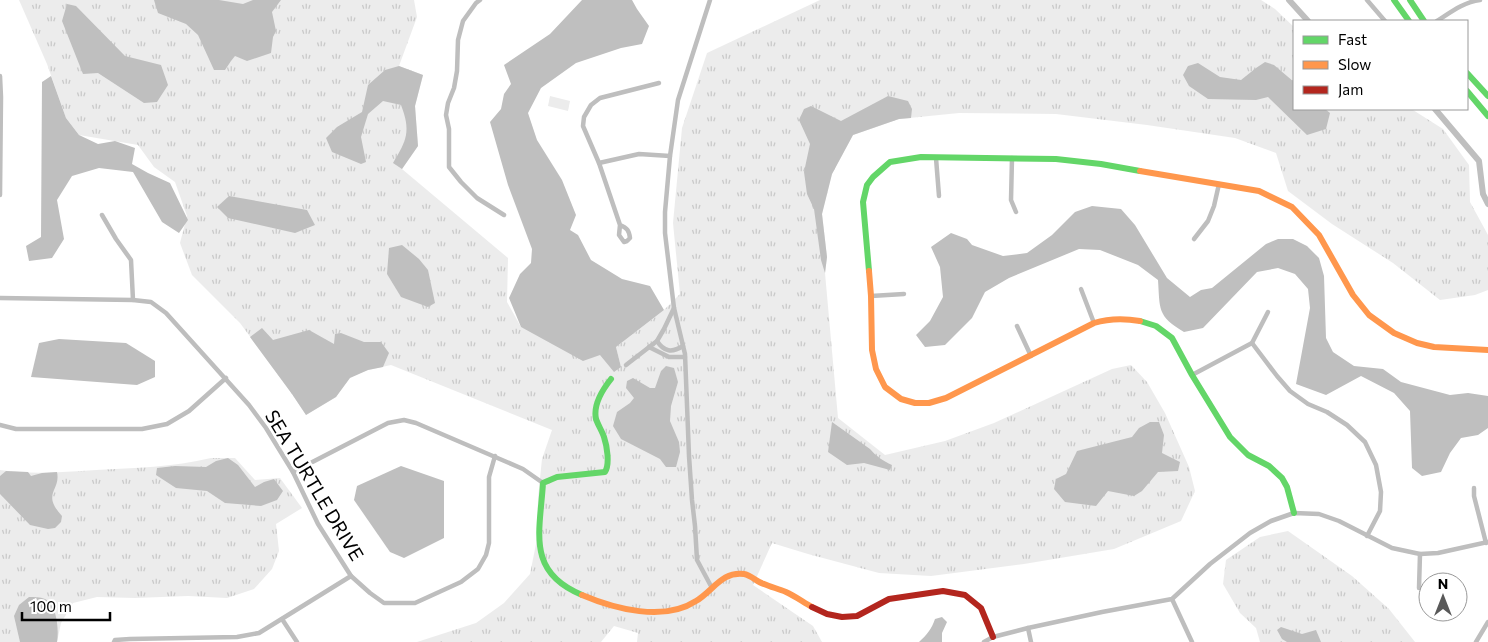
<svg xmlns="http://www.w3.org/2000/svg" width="1488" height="642" font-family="Commissioner,sans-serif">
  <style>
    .grass { fill: url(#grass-tufts) }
    .pitch { fill: #ececec }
    .water { fill: #bfbfbf }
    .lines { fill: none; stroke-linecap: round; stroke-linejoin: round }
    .canal { stroke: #bfbfbf; stroke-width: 6 }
    .street { stroke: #bebebe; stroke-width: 4.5 }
    .fast { stroke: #63d668; stroke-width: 6 }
    .slow { stroke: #ff974d; stroke-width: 6 }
    .jam { stroke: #b3261e; stroke-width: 6 }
    .labels { text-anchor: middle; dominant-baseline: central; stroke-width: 5; stroke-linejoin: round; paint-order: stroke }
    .street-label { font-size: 19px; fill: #000; stroke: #fff }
  </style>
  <defs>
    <pattern id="grass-tufts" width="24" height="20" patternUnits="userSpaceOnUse" patternTransform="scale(1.25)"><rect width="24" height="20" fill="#ececec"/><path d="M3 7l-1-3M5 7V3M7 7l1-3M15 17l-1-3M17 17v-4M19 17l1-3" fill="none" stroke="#c9c9c9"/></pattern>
  </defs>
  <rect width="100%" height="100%" fill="#fff"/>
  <g class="grass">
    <polygon points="19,0 414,0 417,17 399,66 423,75 415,106 418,146 402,169 508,258 507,302 521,327 600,354 621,367 616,347 664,310 680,294 673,223 682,128 707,53 820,0 1261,0 1275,9 1294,27 1294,109 1407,109 1413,110 1443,129 1469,165 1470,202 1488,235 1488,290 1475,295 1440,300 1393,263 1332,224 1288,191 1276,153 1235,138 1147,125 1056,114 959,113 899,119 853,135 832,174 822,214 827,257 825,273 838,418 885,455 945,441 994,423 1112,369 1131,365 1147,382 1165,413 1189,467 1195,491 1181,521 1114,549 1024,564 931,576 879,573 808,554 772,543 753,585 813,626 822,642 637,642 638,633 614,626 601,642 417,642 476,623 504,603 530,574 537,539 538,498 542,459 552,430 391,365 368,370 350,377 336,397 306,415 292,394 240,323 192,275 180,243 187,216 175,182 154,167 138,145 79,135 66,118 47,64"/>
    <path d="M211,458h24l20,22 25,-2 22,30 -26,16 3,27 -7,18 -18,20 -27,9 -39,-2 -53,2 -38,-1 -24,6 -12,20 -4,19h-57v-172c32,5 64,2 96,0 39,-2 77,-3 115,-12z"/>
    <polygon points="1288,531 1352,576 1389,609 1415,642 1260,642 1256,628 1240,613 1223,584 1226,560 1260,537"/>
  </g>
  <polygon class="pitch" points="550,96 570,101 568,111 548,106"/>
  <g class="water">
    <polygon points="154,0 219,0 243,4 253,0 281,0 272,12 276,31 273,37 271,53 247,61 235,56 231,61 225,70 214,70 198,35 186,24 158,13"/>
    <polygon points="582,0 632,0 637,9 649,26 642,44 621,48 576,63 541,88 528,113 537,140 562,180 576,215 570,230 578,235 591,260 622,279 650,286 664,310 616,347 621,367 614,372 600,355 583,361 521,327 509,298 520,274 531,263 532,249 508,185 490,122 501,109 504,94 511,84 504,65 550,34"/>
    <polygon points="67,4 76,6 125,56 161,65 168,85 157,102 144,103 98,73 83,74 62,21"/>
    <polygon points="1265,62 1274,65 1294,82 1294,109 1325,109 1330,113 1326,129 1307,135 1268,97 1256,100 1208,99 1189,86 1183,75 1188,66 1198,63 1220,77 1241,80 1256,68"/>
    <path d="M399,66l24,9 -8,31 3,40 -16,23 -9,-6c14,-23 18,-32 8,-58l-18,-4 -15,13 -7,23 5,25 -5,2 -29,-12 -6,-14 11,-11 25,-15 6,-27 17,-15z"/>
    <polygon points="51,76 66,118 79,135 98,144 115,141 135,148 132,164 148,173 170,183 188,220 179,233 162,222 133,172 99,168 72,176 57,200 64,239 52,258 29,261 26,246 41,237 42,82"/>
    <polygon points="888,96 908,101 912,109 911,118 899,119 853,135 832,174 822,214 827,257 825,273 821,260 814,209 807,194 804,172 810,144 799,120 804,109 811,106 841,121"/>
    <polygon points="229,196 307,210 315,225 295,233 228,218 217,207"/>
    <path d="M1092,206l29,3 14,16 32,53 23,19 11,-7 11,-2 54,-44 12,-5h15l14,7 12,12 5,18 2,62 7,14 21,14 29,3 18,13 49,13 18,-2 20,3v32l-10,7 -17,3 -11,15 -9,19 -19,4 -10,-8 -2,-57 -16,-18 -33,-17 -35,19 -30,-11 14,-76 -2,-19 -13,-15 -17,-6 -21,4 -54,56 -19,4c-27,-16 -24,-23 -26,-52l-20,-15 -38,-15 -21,-1 -70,29 -24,14 -13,26 -27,27 -20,2 -9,-12 14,-14 13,-24 -3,-30 -9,-20 20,-14 16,6 5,6 31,11 24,-3 25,-18 23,-23z"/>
    <polygon points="402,245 419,259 428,270 435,303 428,307 401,297 387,274 389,248"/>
    <polygon points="262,328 273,340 309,330 334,344 335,334 341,333 364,342 381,342 389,353 383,367 368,370 350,378 336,397 306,415 292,394 250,337"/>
    <polygon points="59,339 126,343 155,361 155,377 137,385 31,377 39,343"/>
    <polygon points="666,366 674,368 678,382 671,406 670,421 679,442 680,452 676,467 666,467 660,459 621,439 613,426 617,412 630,403 634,398 626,388 627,381 633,378 650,388 655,388 661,371"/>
    <path d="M832,422l38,27c6,7 13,12 22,16l-2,5 -26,-7 -17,2 -19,-13z"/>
    <polygon points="1150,422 1159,422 1164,435 1162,453 1180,462 1178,471 1158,472 1142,491 1134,496 1108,491 1096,506 1065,502 1054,489 1056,479 1066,474 1077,451 1132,437 1139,428"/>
    <polygon points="228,458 238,465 255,487 264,482 274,479 283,491 277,500 261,506 225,503 207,491 176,488 156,475 157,468 175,466 206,467 216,461"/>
    <polygon points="401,466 444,481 444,538 404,558 390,552 354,500 357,486"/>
    <path d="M6,471l22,1 3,4 11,-3 15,-1c4,19 -16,21 5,44l-1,6 -6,6 -7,1 -18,-4 -30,-31v-18z"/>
    <path d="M29,597c5,0 11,0 16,2 12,5 14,32 12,43h-37l-6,-26 5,-11z"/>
    <path d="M942,617l5,5 -5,11v9h-23c8,-7 13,-14 16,-23z"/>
    <polygon points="1281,627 1302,634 1316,630 1321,642 1287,642 1282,639 1277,630"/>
  </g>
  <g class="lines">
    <g class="canal">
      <polyline points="1289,0 1308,21"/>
      <polyline points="1435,109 1479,161 1483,194 1488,204"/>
    </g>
    <g class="street">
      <polyline points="480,0 476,3 463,21 458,40 457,71 454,88 448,103 446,115 449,129 449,167 461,182 477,198 504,215"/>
      <polyline points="710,0 678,100 670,156 665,212 665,233 674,308 685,354 689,456 692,500 695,526 697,560 712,588"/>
      <polyline points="1367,0 1385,21"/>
      <path d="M1437,21c14,-9 27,-19 43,-21"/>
      <polyline points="0,76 1,97 0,195"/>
      <polyline points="936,158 939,196"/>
      <polyline points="1012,158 1011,200 1016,212"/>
      <polyline points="599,163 639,154 670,156"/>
      <polyline points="102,215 116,239 131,260 133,300"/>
      <path d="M620,225c7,3 9,5 10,13l-3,3 -3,1 -5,-7 1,-10 -21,-62 -16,-37 1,-9 7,-12 9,-7 59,-15"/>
      <polyline points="1194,239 1208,221 1214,206 1219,184"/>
      <polyline points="1081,289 1094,323"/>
      <polyline points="871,296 904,294"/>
      <polyline points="0,298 133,300 151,302 166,313 249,405 266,428 293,472 318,524 351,576 370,593 384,603 415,603 461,582 478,569 486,555 489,543 489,477 495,456"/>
      <polyline points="1017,326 1031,356"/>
      <path d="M657,341c7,11 15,12 26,5"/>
      <polyline points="1252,343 1277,376 1290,391 1308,404 1327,412 1347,425 1365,442 1376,465 1381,492 1380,511 1367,536"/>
      <polyline points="649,347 669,357 685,357"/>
      <polyline points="626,365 657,341 664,329 674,308"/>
      <polyline points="1192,375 1252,343 1268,312"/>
      <polyline points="0,425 16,429 142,429 167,424 189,411 226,378"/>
      <polyline points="293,472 388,423 404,420 416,423 523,469 543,483"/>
      <polyline points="1474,488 1474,496 1486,543"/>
      <polyline points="1419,588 1420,554"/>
      <polyline points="1172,599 1192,642"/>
      <polyline points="282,619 297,642"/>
      <polyline points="1028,628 1031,642"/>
      <polyline points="114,642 115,640 130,639 237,637 259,633 351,576"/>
      <polyline points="984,642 993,637 1028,628 1102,612 1172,599 1210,564 1250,533 1271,521 1294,513 1319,514 1339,521 1392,548 1420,554 1438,553 1488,542"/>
      <polyline points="1476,642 1488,622"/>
    </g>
    <g class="fast">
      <polyline points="1394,0 1409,21"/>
      <polyline points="1410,0 1424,21"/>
      <polyline points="1467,73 1488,96"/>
      <polyline points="1467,91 1488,116"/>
      <polyline points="869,271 863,202 867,185 873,177 890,162 921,157 1056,159 1101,164 1140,171"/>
      <polyline points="1140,321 1156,326 1172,338 1192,375 1230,437 1248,455 1269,466 1282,478 1287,487 1294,513"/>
      <path d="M582,595c-56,-23 -42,-63 -39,-112l14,-6 48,-5c5,-8 2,-26 -1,-35 -2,-6 -6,-12 -8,-18 -3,-14 7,-30 15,-40"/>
    </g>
    <g class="slow">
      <polyline points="1140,171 1259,191 1292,207 1319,235 1353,295 1369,315 1394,333 1417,343 1434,347 1488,350"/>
      <path d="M869,271l2,25 1,54 4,19 9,18 16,12 14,4h14l17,-5 148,-75c16,-5 29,-5 46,-2"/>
      <path d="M582,595c33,14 82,27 114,6 17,-10 26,-30 48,-27 7,1 13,8 20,10 7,3 15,5 22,8 9,4 17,10 26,15"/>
    </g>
    <polyline class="jam" points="812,607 827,614 842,617 857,616 889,599 943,591 965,595 981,608 993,637"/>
  </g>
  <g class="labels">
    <g class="street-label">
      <text transform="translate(315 485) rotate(59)">SEA TURTLE DRIVE</text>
    </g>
  </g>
  <rect x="1293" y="20" width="175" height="90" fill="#ffffff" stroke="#999999"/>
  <rect x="1303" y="36" width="25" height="8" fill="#63d668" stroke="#999999"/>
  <text x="1338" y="45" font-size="15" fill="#000000">Fast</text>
  <rect x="1303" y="61" width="25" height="8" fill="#ff974d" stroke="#999999"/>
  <text x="1338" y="70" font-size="15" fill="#000000">Slow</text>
  <rect x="1303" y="86" width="25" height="8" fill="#b3261e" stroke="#999999"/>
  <text x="1338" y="95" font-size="15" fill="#000000">Jam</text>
  <g transform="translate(1443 597)"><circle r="24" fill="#ffffff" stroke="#999999"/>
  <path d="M0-4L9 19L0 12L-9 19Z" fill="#595959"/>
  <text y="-8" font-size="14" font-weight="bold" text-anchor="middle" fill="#000000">N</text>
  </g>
  <path d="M22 612v8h88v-8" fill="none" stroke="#000000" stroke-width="2.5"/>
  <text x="30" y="612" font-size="15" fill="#000000" stroke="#ffffff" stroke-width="4" paint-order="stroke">100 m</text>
</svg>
